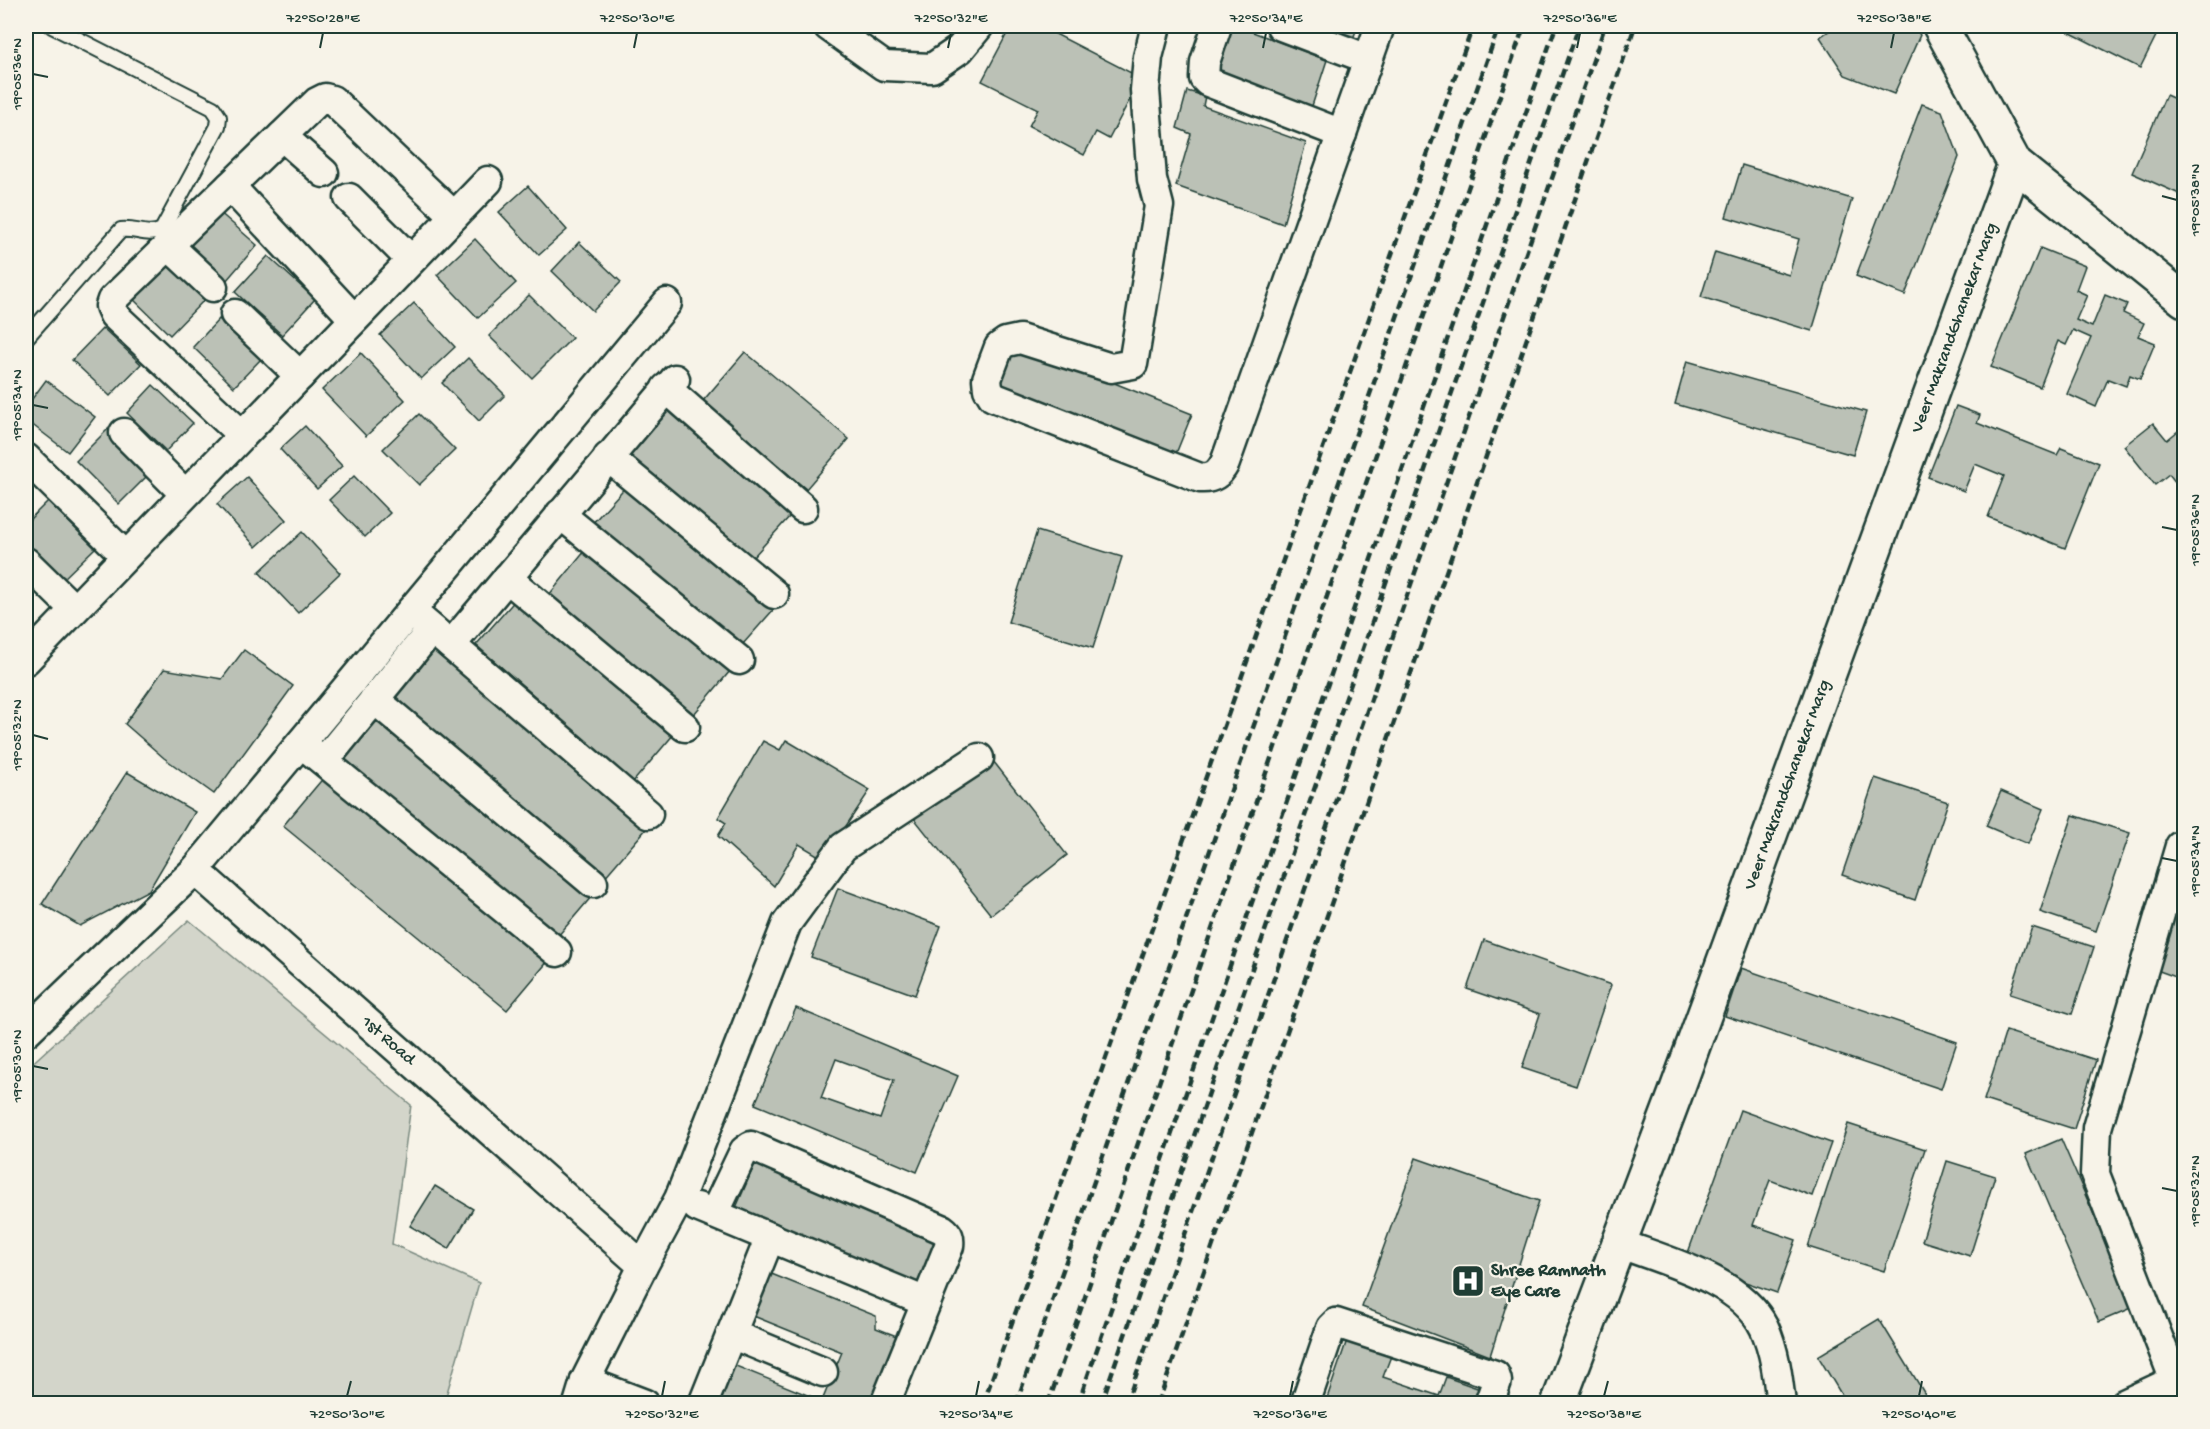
<svg xmlns="http://www.w3.org/2000/svg" width="2210" height="1429" font-family="'Gochi Hand',sans-serif">
  <style>
    .green { fill: #d3d5ca; stroke: #79897f; stroke-width: 1.5 }
    .building { fill: #bbc1b6; stroke: #1f3d34; stroke-width: 1.5; fill-rule: evenodd }
    .lines { fill: none; stroke-linecap: round; stroke-linejoin: round }
    .lane-casing { stroke: #1f3d34; stroke-width: 18 }
    .street-casing { stroke: #1f3d34; stroke-width: 33 }
    .secondary-casing { stroke: #1f3d34; stroke-width: 38 }
    .lane { stroke: #f7f3e8; stroke-width: 14 }
    .street { stroke: #f7f3e8; stroke-width: 28 }
    .secondary { stroke: #f7f3e8; stroke-width: 33 }
    .rail { stroke: #1f3d34; stroke-width: 4.5; stroke-dasharray: 9 4.5; stroke-linecap: butt }
    .ticks { fill: none; stroke: #1f3d34; stroke-width: 2 }
    .labels { text-anchor: middle; dominant-baseline: central; stroke-width: 4.5; stroke-linejoin: round; paint-order: stroke }
    .street-label { font-size: 18px; fill: #1f3d34; stroke: #f7f3e8 }
    .poi-label { font-size: 18px; font-weight: bold; fill: #1f3d34; stroke: #f7f3e8; text-anchor: start }
    .neatline { fill: none; stroke: #1f3d34; stroke-width: 2 }
    .ticks-label { font-size: 15px; text-anchor: middle; fill: #1f3d34 }
  </style>
  <rect width="100%" height="100%" fill="#f7f3e8"/>
  <filter id="ink" filterUnits="userSpaceOnUse"><feTurbulence type="fractalNoise" baseFrequency=".0167" numOctaves="2"/><feDisplacementMap in="SourceGraphic" scale="12" xChannelSelector="R" yChannelSelector="G"/><feConvolveMatrix kernelMatrix="1 2 1 2 8 2 1 2 1" color-interpolation-filters="sRGB"/></filter>
  <g filter="url(#ink)">
    <polygon class="green" points="189,920 411,1105 392,1244 479,1283 444,1403 26,1403 26,1069"/>
    <g class="building">
      <polygon points="1011,26 1040,26 1141,78 1109,139 1096,132 1084,155 1029,126 1038,109 982,81"/>
      <polygon points="1227,26 1237,26 1327,60 1311,109 1212,75"/>
      <polygon points="1312,26 1358,26 1352,41"/>
      <polygon points="1834,26 1914,26 1920,35 1894,94 1845,75 1820,37 1835,27"/>
      <polygon points="2057,26 2161,26 2140,68"/>
      <polygon points="1187,91 1205,96 1203,106 1306,143 1283,224 1176,186 1191,134 1177,128"/>
      <polygon points="2166,95 2184,103 2184,196 2132,173"/>
      <polygon points="1922,104 1942,111 1959,157 1905,295 1856,276"/>
      <polygon points="1742,165 1852,199 1812,331 1701,297 1715,252 1789,275 1799,239 1726,217"/>
      <polygon points="528,186 567,230 539,255 499,212"/>
      <polygon points="217,210 257,245 226,281 185,246"/>
      <polygon points="475,239 516,283 478,318 437,275"/>
      <polygon points="579,242 621,282 593,311 552,271"/>
      <polygon points="2040,248 2085,266 2076,290 2087,295 2076,320 2092,327 2105,295 2127,304 2123,313 2144,323 2138,336 2155,343 2140,379 2130,375 2126,386 2108,379 2096,407 2067,394 2091,338 2073,330 2066,345 2058,341 2040,387 1991,367"/>
      <polygon points="268,256 315,299 282,335 235,292"/>
      <polygon points="164,259 205,299 170,335 129,295"/>
      <polygon points="529,295 572,338 532,378 489,336"/>
      <polygon points="414,303 455,347 421,379 380,335"/>
      <polygon points="219,319 261,359 234,387 193,347"/>
      <polygon points="103,328 141,364 110,396 72,360"/>
      <polygon points="1014,343 1192,414 1173,461 996,390"/>
      <polygon points="745,352 849,439 806,489 702,402"/>
      <polygon points="361,353 405,400 366,436 322,390"/>
      <polygon points="468,358 505,395 479,421 442,383"/>
      <polygon points="1687,361 1866,412 1853,455 1675,404"/>
      <polygon points="46,380 95,417 68,452 26,420 26,407"/>
      <polygon points="153,385 193,423 166,451 127,413"/>
      <polygon points="1956,406 1980,415 1977,423 2057,455 2061,448 2099,463 2065,548 1988,517 2004,476 1975,464 1964,491 1928,477"/>
      <polygon points="669,409 790,516 746,565 625,459"/>
      <polygon points="419,414 455,450 419,485 383,449"/>
      <polygon points="2153,423 2167,440 2184,426 2184,493 2169,474 2155,485 2124,446"/>
      <polygon points="305,426 342,466 317,489 280,449"/>
      <polygon points="108,429 151,472 119,504 76,461"/>
      <polygon points="354,476 390,513 365,537 329,500"/>
      <polygon points="247,477 286,520 256,547 217,504"/>
      <polygon points="630,482 774,609 735,653 590,526"/>
      <polygon points="48,501 95,548 59,583 26,548 26,523"/>
      <polygon points="1037,531 1122,557 1093,648 1008,622"/>
      <polygon points="302,532 340,573 298,613 259,572"/>
      <polygon points="585,551 730,671 689,720 544,601"/>
      <polygon points="518,597 674,734 633,782 476,645"/>
      <polygon points="428,640 647,828 604,878 383,692"/>
      <polygon points="244,650 293,686 214,794 164,758 125,724 164,669 222,679"/>
      <polygon points="376,711 592,896 552,943 335,758"/>
      <polygon points="786,740 870,790 824,859 799,844 774,886 718,836 726,823 718,818 763,741 780,750"/>
      <polygon points="990,757 1067,855 991,915 913,817"/>
      <polygon points="127,772 195,812 149,890 80,926 42,904"/>
      <polygon points="325,776 549,960 507,1010 283,826"/>
      <polygon points="1875,778 1948,802 1915,900 1842,875"/>
      <polygon points="2001,791 2043,809 2028,844 1986,826"/>
      <polygon points="2073,815 2130,833 2096,931 2040,912"/>
      <polygon points="2184,880 2184,980 2151,968"/>
      <polygon points="838,888 941,926 915,995 811,957"/>
      <polygon points="2032,927 2094,947 2072,1014 2010,994"/>
      <polygon points="1484,940 1611,985 1576,1086 1522,1068 1540,1014 1467,989"/>
      <polygon points="1741,968 1957,1042 1941,1089 1725,1016"/>
      <path d="M796,1008l162,68 -41,96 -162,-68zM836,1059l58,21 -14,39 -59,-21z"/>
      <polygon points="2006,1031 2096,1060 2074,1129 1984,1100"/>
      <polygon points="1740,1110 1831,1143 1812,1196 1770,1180 1753,1225 1796,1240 1777,1293 1685,1261"/>
      <polygon points="1848,1124 1925,1149 1884,1271 1808,1247"/>
      <polygon points="2061,1139 2134,1307 2099,1322 2026,1154"/>
      <polygon points="1416,1158 1539,1201 1490,1356 1362,1307"/>
      <polygon points="757,1159 939,1236 918,1287 735,1210"/>
      <polygon points="1947,1161 1995,1176 1970,1256 1922,1241"/>
      <polygon points="435,1186 473,1209 449,1249 410,1226"/>
      <polygon points="769,1273 876,1316 876,1328 899,1337 872,1404 710,1404 726,1362 822,1401 842,1352 751,1315"/>
      <polygon points="1879,1319 1931,1404 1847,1404 1818,1356"/>
      <polygon points="1347,1340 1391,1356 1383,1377 1439,1396 1446,1377 1483,1390 1478,1404 1325,1404"/>
    </g>
    <g class="lines">
      <defs>
        <path id="lane" d="M26,338l95,-108c15,-2 26,7 41,0l56,-104 1,-9 -6,-9 -161,-82"/>
        <g id="street">
          <polyline points="828,26 884,66 932,68 960,49 979,26"/>
          <path d="M1156,26l-8,31 -3,33 7,89 7,27 -26,158 -22,4 -91,-29 -14,3 -7,5 -12,32 1,10 5,8 207,81c13,1 19,-4 25,-15l155,-437"/>
          <polyline points="1217,26 1205,62 1204,78 1208,82 1342,134"/>
          <polyline points="1281,26 1368,59"/>
          <polyline points="282,136 324,173"/>
          <polyline points="230,186 317,102 325,98 332,100 454,216"/>
          <polyline points="349,198 411,260"/>
          <polyline points="168,245 213,287"/>
          <polyline points="235,314 300,376"/>
          <polyline points="666,388 803,508"/>
          <polyline points="124,433 185,494"/>
          <polyline points="242,435 114,315 110,306 112,300 230,186 354,319"/>
          <polyline points="608,457 774,594"/>
          <polyline points="26,458 126,556"/>
          <polyline points="560,514 739,660"/>
          <polyline points="26,562 74,609"/>
          <polyline points="507,578 685,727"/>
          <polyline points="411,611 648,814"/>
          <polyline points="451,645 675,379"/>
          <polyline points="26,660 488,181"/>
          <polyline points="374,699 593,883"/>
          <polyline points="301,743 557,952"/>
          <polyline points="324,761 432,629"/>
          <polyline points="195,870 667,303"/>
          <polyline points="26,1032 195,870 643,1266 585,1381 578,1404"/>
          <polyline points="697,1207 926,1302"/>
          <path d="M714,1214l30,-63 7,-5 191,83c7,5 8,9 7,17l-64,158"/>
          <path d="M1618,1243c47,18 122,36 146,84 11,24 14,51 17,77"/>
          <polyline points="643,1266 679,1199 787,923 843,847 979,758"/>
          <polyline points="731,1334 823,1372"/>
          <polyline points="585,1381 645,1404"/>
          <polyline points="2175,1381 2095,1174 2097,1128 2180,846"/>
          <polyline points="703,1404 770,1237"/>
          <polyline points="1305,1404 1331,1328 1336,1323 1495,1375 1497,1381 1489,1404"/>
          <polyline points="2124,1404 2184,1376"/>
        </g>
        <g id="secondary">
          <polyline points="1940,26 2015,164 2184,300"/>
          <polyline points="1558,1404 1675,1095 2015,164"/>
        </g>
      </defs>
      <use href="#lane" class="lane-casing"/>
      <use href="#street" class="street-casing"/>
      <use href="#secondary" class="secondary-casing"/>
      <use href="#lane" class="lane"/>
      <use href="#street" class="street"/>
      <use href="#secondary" class="secondary"/>
      <g class="rail">
        <polyline points="983,1404 1473,26"/>
        <polyline points="1016,1404 1499,26"/>
        <polyline points="1048,1404 1524,26"/>
        <polyline points="1078,1404 1556,26"/>
        <polyline points="1101,1404 1579,26"/>
        <polyline points="1126,1404 1605,26"/>
        <polyline points="1158,1404 1635,26"/>
      </g>
    </g>
  </g>
  <path class="ticks" d="M320,48l3,-15M634,48l3,-15M948,48l3,-15M1263,48l3,-15M1577,48l3,-15M1891,48l3,-15M33,74l15,3M2162,196l15,4M33,405l15,3M2162,527l15,3M33,735l15,4M2162,858l15,3M33,1066l15,3M2162,1188l15,3M347,1396l4,-15M662,1396l3,-15M976,1396l3,-15M1290,1396l3,-15M1604,1396l4,-15M1919,1396l3,-15"/>
  <defs>
    <symbol id="hospital-square" viewBox="-11 -11 22 22"><rect x="-9" y="-9" width="18" height="18" rx="4" fill="#1f3d34" stroke="#f7f3e8"/><path d="M-5-5h3v3.5h4V-5h3V5h-3V1.5h-4V5h-3Z" fill="#fff"/></symbol>
  </defs>
  <g fill-rule="evenodd">
    <use href="#hospital-square" x="1449" y="1262" width="38" height="38"/>
  </g>
  <g class="labels">
    <g class="street-label">
      <text transform="translate(1955 328) rotate(-70)">Veer MakrandGhanekar Marg</text>
      <text transform="translate(1788 785) rotate(-70)">Veer MakrandGhanekar Marg</text>
      <text transform="translate(388 1041) rotate(41)">1st Road</text>
    </g>
    <g class="poi-label">
      <text x="1491" y="1271">Shree Ramnath<tspan x="1491" dy="21">Eye Care</tspan></text>
    </g>
  </g>
  <rect width="2210" height="1429" fill="none" stroke="#f7f3e8" stroke-width="66"/>
  <rect x="33" y="33" width="2144" height="1363" class="neatline"/>
  <g class="ticks-label">
    <text x="323" y="22">72°50'28"E</text>
    <text x="637" y="22">72°50'30"E</text>
    <text x="951" y="22">72°50'32"E</text>
    <text x="1266" y="22">72°50'34"E</text>
    <text x="1580" y="22">72°50'36"E</text>
    <text x="1894" y="22">72°50'38"E</text>
    <text transform="translate(16 74) rotate(-90)" y="5">19°05'36"N</text>
    <text transform="translate(2194 200) rotate(-90)" y="5">19°05'38"N</text>
    <text transform="translate(16 405) rotate(-90)" y="5">19°05'34"N</text>
    <text transform="translate(2194 530) rotate(-90)" y="5">19°05'36"N</text>
    <text transform="translate(16 735) rotate(-90)" y="5">19°05'32"N</text>
    <text transform="translate(2194 861) rotate(-90)" y="5">19°05'34"N</text>
    <text transform="translate(16 1066) rotate(-90)" y="5">19°05'30"N</text>
    <text transform="translate(2194 1191) rotate(-90)" y="5">19°05'32"N</text>
    <text x="347" y="1418">72°50'30"E</text>
    <text x="662" y="1418">72°50'32"E</text>
    <text x="976" y="1418">72°50'34"E</text>
    <text x="1290" y="1418">72°50'36"E</text>
    <text x="1604" y="1418">72°50'38"E</text>
    <text x="1919" y="1418">72°50'40"E</text>
  </g>
</svg>
